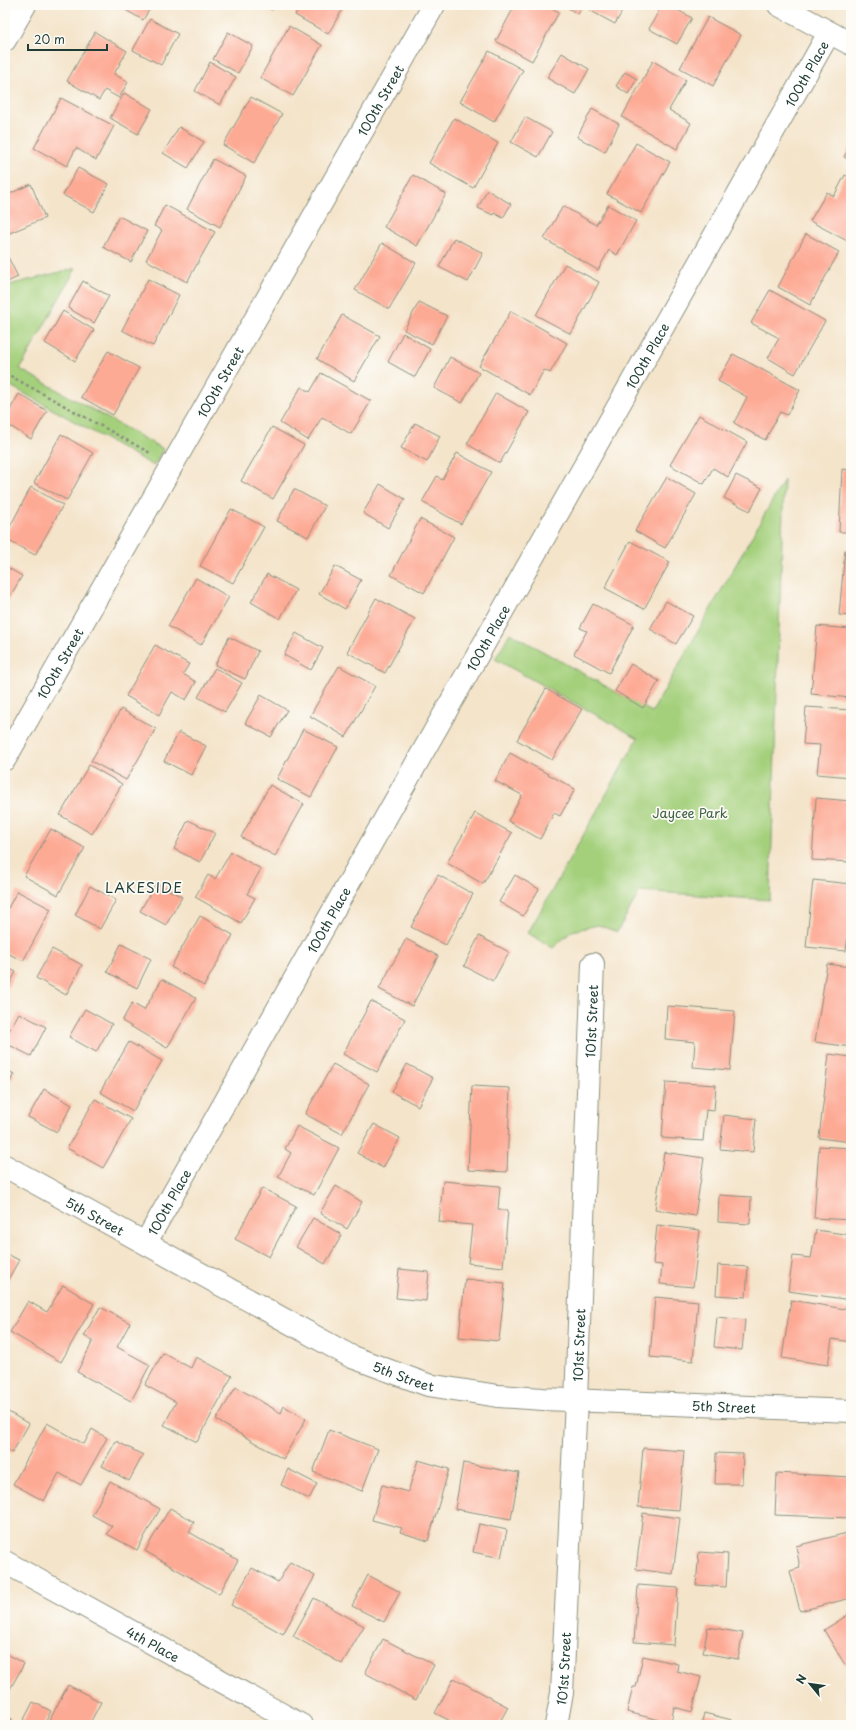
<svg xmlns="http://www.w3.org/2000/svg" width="856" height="1730" font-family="'Playpen Sans',sans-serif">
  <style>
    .green { fill: #a4d07c; stroke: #628658 }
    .building { fill: #fdaa95 }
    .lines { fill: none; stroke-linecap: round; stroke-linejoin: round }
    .minor-casing { stroke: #8a907f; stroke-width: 24 }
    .path { stroke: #8a907f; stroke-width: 2.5; stroke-dasharray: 3 3; stroke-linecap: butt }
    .minor { stroke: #fff; stroke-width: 22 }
    .labels { text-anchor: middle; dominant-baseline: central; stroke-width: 3.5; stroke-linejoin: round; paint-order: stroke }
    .street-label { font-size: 13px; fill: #1f3d34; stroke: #fdfcf7 }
    .park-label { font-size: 13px; fill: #406246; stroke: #fdfcf7 }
    .neighbourhood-label { font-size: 14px; letter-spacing: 1px; fill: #1f3d34; stroke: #fdfcf7 }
  </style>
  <rect width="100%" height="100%" fill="#fdfcf7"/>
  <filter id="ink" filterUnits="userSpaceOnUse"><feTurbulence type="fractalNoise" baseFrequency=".025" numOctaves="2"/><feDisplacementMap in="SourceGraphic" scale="8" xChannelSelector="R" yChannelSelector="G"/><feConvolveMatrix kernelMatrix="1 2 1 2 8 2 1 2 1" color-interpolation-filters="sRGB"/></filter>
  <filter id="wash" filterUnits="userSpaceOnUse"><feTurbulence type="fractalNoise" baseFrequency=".012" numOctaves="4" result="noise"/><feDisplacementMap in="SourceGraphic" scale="16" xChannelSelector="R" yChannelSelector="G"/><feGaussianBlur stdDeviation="0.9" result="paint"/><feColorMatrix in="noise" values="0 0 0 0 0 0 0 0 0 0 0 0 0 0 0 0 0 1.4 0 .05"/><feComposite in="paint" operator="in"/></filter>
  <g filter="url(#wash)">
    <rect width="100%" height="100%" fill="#f4e4ca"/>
    <g class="green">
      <polygon points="76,268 20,369 163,449 154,466 9,385 5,391 5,286"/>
      <polygon points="784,480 770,900 640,891 617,932 598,925 572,931 553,948 528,933 638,738 495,659 510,633 652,712"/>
    </g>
    <g id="blocks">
      <g class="building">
        <polygon points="117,5 152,5 143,20"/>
        <polygon points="262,5 275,5 272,10"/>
        <polygon points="300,5 345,5 328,34 295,15"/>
        <polygon points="515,5 546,5 559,12 532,61 496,41"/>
        <polygon points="563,5 583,5 578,14"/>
        <polygon points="592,5 626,5 615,24 589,10"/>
        <polygon points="662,5 669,5 692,18 677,44 649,29"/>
        <polygon points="708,17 741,35 713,86 680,68"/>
        <polygon points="150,19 178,34 161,65 133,50"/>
        <polygon points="289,26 322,45 293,96 260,78"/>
        <polygon points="95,32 127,51 114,74 128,82 119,98 105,90 99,100 67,81"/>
        <polygon points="228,32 253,46 238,73 213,59"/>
        <polygon points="489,51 523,70 494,122 460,102"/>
        <polygon points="562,53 589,69 575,94 547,78"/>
        <polygon points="653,61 686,80 669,110 691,123 677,149 622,117"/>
        <polygon points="210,62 236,77 220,105 195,91"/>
        <polygon points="625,72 637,79 628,94 616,86"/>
        <polygon points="124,93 152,109 138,134 110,118"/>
        <polygon points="251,97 282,114 254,163 223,145"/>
        <polygon points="61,98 114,126 96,160 76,148 67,166 34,148"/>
        <polygon points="592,109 619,124 605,152 577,137"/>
        <polygon points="525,117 552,132 538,157 511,142"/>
        <polygon points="454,118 498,143 473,188 429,163"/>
        <polygon points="179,127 204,142 188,168 163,153"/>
        <polygon points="636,143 670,162 641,213 607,194"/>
        <polygon points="851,144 851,161 844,157"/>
        <polygon points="213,159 246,176 220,227 187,209"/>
        <polygon points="78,168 109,184 94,212 63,195"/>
        <polygon points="413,175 446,194 417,246 384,227"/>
        <polygon points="845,175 851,178 851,243 810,221 827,192 834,196"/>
        <polygon points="31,184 45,218 5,235 5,196"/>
        <polygon points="487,190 511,204 503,218 494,213 493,215 478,208"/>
        <polygon points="165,205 215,232 187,282 146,260 162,230 154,226"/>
        <polygon points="608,205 636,221 617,255 609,250 598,270 544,239 563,206 596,225"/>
        <polygon points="119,216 147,231 131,262 103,247"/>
        <polygon points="806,234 839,252 810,305 778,287"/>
        <polygon points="454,238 483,253 468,282 439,267"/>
        <polygon points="382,243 416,263 389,309 355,290"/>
        <polygon points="5,251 18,277 5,283"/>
        <polygon points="565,264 599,282 571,334 536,315"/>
        <polygon points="148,279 179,295 153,346 122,330"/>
        <polygon points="83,281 109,296 94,323 68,308"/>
        <polygon points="770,290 825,321 795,374 768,358 779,338 751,323"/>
        <polygon points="419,302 447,316 432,344 404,330"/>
        <polygon points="63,311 94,330 75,361 45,343"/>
        <polygon points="511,311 567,343 550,373 544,370 530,395 479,366"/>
        <polygon points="342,315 380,336 354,381 317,359"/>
        <polygon points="403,333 430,349 415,377 388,362"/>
        <polygon points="108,351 139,368 113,415 81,397"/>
        <polygon points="733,354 800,390 787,415 780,412 765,440 734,423 747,397 718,381"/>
        <polygon points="450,357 479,373 462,403 434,388"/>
        <polygon points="321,373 371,401 351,434 322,417 308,440 280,423 301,387 310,392"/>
        <polygon points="496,393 529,412 500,463 467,444"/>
        <polygon points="19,394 47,411 31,439 5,423 5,418"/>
        <polygon points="699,415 747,442 728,477 713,468 704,484 670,465"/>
        <polygon points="415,423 440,436 427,462 401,448"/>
        <polygon points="272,427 304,445 273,499 241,481"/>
        <polygon points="61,434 93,453 67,500 34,483"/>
        <polygon points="457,453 491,472 461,524 422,502 437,476 442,480"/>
        <polygon points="842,469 851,470 851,532 839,532"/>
        <polygon points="736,475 762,488 750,511 724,498"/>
        <polygon points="667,477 696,494 665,548 635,531"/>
        <polygon points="380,484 405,499 388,528 363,513"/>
        <polygon points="31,487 63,505 35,555 5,539 5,536"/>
        <polygon points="294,489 325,506 308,537 277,521"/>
        <polygon points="231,509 264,527 233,583 200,566"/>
        <polygon points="420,519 454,537 424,593 391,575"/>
        <polygon points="630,541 670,562 644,609 605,588"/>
        <polygon points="845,550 851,551 851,616 839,615"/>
        <polygon points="5,566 22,576 5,605"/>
        <polygon points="335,566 361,580 345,609 319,594"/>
        <polygon points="267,574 296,590 280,619 251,602"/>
        <polygon points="196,578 229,597 201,645 168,626"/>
        <polygon points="376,598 415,619 385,673 347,652"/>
        <polygon points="666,601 693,616 676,644 650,629"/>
        <polygon points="593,604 634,625 609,673 574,654 587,631 580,628"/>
        <polygon points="817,626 851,629 851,698 811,694"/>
        <polygon points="296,633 323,648 311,670 284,655"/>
        <polygon points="229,637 258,651 245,679 215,665"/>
        <polygon points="155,645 189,664 183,674 196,682 186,700 172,692 159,715 126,696"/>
        <polygon points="631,664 659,681 643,708 615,691"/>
        <polygon points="339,666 375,686 346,737 310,716"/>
        <polygon points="215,668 242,683 225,712 198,697"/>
        <polygon points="546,689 582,709 552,760 517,740"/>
        <polygon points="261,695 287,710 271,737 245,723"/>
        <polygon points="806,707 851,710 851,777 817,774 820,745 803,744"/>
        <polygon points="121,709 156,729 126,780 91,761"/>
        <polygon points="303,729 338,747 311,797 277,779"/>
        <polygon points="179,732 206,746 191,775 164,761"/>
        <polygon points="510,753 575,789 560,816 554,813 540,839 508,821 522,795 495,781"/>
        <polygon points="89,765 122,784 92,834 60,815"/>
        <polygon points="270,785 304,804 275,856 241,837"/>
        <polygon points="816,798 851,801 851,862 812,860"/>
        <polygon points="475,813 512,833 483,884 447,863"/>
        <polygon points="188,820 215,833 200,862 174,849"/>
        <polygon points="51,829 85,848 58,895 24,876"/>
        <polygon points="231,852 261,869 247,894 255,898 241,923 195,897 208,875 215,879"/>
        <polygon points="438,875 473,894 446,945 411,927"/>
        <polygon points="515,875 539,889 523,916 499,902"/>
        <polygon points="813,880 851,884 851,914 846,951 806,947"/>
        <polygon points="156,883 182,897 166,925 140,911"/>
        <polygon points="90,886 116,900 100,929 75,915"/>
        <polygon points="17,891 51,909 23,961 5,952 5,914"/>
        <polygon points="200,916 233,935 204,986 171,967"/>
        <polygon points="479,936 509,952 493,981 464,966"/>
        <polygon points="406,939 438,956 412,1006 379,989"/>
        <polygon points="121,944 151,959 137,988 107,972"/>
        <polygon points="52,949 82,965 66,995 36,978"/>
        <polygon points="827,964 851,967 851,1047 815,1042"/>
        <polygon points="5,966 16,972 5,993"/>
        <polygon points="162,979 196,998 167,1048 122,1021 132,1003 144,1010"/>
        <polygon points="371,1001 405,1019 377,1072 343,1054"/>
        <polygon points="667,1006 735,1011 730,1070 693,1067 695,1042 665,1039"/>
        <polygon points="85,1009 112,1024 96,1052 69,1037"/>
        <polygon points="19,1013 46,1027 31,1056 5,1043 5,1038"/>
        <polygon points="129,1042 162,1061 133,1111 100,1092"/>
        <polygon points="829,1054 851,1057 851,1142 819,1138"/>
        <polygon points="333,1064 369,1084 342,1134 305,1114"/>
        <polygon points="407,1064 433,1078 418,1106 392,1092"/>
        <polygon points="5,1069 14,1074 5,1091"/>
        <polygon points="666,1082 716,1085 714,1111 706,1110 703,1141 662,1138"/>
        <polygon points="472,1086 510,1088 507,1172 468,1170"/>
        <polygon points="44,1089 72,1105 57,1132 28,1117"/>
        <polygon points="95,1099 131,1119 103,1168 67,1148"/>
        <polygon points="724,1115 756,1119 753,1152 720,1149"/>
        <polygon points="374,1124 400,1138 383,1168 357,1153"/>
        <polygon points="297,1126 339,1148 314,1195 278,1177 291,1153 285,1149"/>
        <polygon points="819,1146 851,1148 851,1220 814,1218"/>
        <polygon points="664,1152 704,1158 695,1216 655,1209"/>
        <polygon points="443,1181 500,1186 498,1209 508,1210 503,1267 468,1263 472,1225 439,1222"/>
        <polygon points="336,1186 362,1202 347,1229 320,1213"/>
        <polygon points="262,1188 296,1206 269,1257 235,1239"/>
        <polygon points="719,1195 751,1197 750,1224 718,1222"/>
        <polygon points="313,1218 342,1235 325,1264 296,1247"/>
        <polygon points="657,1225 700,1230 693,1287 660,1284 662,1265 653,1264"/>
        <polygon points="816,1230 851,1235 851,1300 788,1291 793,1256 811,1258"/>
        <polygon points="5,1253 19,1260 5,1285"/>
        <polygon points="718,1265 748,1267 746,1297 716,1295"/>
        <polygon points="399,1269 429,1272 426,1301 396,1298"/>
        <polygon points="465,1279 505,1283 499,1341 459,1337"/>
        <polygon points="63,1285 94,1304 61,1362 10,1332 28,1301 47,1312"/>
        <polygon points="655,1297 698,1301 693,1361 650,1357"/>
        <polygon points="791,1300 851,1310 851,1342 832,1339 828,1365 782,1358"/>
        <polygon points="100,1307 130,1323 117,1347 150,1365 131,1401 77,1372 93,1341 84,1336"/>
        <polygon points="717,1317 745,1320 742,1350 714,1347"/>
        <polygon points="163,1353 191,1368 196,1357 232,1376 197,1442 164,1425 176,1402 145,1385"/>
        <polygon points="236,1387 281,1413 284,1406 306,1419 283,1459 216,1420"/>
        <polygon points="5,1410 29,1424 12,1453 5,1448"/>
        <polygon points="47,1423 84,1444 92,1429 107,1438 81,1485 59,1473 44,1501 13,1484"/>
        <polygon points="329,1430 378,1449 362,1491 313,1472"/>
        <polygon points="116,1441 143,1455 129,1481 102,1466"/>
        <polygon points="643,1448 684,1451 679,1510 638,1507"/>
        <polygon points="716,1453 743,1454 742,1484 715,1484"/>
        <polygon points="418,1460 449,1469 428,1541 400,1532 402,1528 372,1520 382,1485 408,1492"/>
        <polygon points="463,1463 519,1473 511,1519 455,1509"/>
        <polygon points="288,1469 317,1484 309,1499 281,1485"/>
        <polygon points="777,1473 851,1477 851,1518 775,1515"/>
        <polygon points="110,1481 160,1509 137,1550 107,1534 112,1526 92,1515"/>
        <polygon points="170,1508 194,1522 189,1532 238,1560 219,1594 145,1551"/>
        <polygon points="643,1513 680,1518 673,1574 636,1569"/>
        <polygon points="479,1524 507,1530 501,1558 473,1552"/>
        <polygon points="851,1532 851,1598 800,1611 790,1571 800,1568 796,1546"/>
        <polygon points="699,1552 728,1554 726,1587 696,1585"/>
        <polygon points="290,1562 315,1576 283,1634 231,1605 252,1568 278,1582"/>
        <polygon points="368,1575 400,1592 384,1622 352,1606"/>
        <polygon points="638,1585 678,1588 674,1645 634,1642"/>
        <polygon points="314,1598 364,1626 342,1664 293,1636"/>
        <polygon points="851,1613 851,1661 845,1665 824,1630"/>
        <polygon points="708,1627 743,1633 738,1659 703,1653"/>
        <polygon points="383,1639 434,1665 416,1700 365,1673"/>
        <polygon points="5,1653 24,1664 5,1698"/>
        <polygon points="643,1656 678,1664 677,1671 701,1677 692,1712 674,1707 671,1723 627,1712 633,1687 636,1687"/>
        <polygon points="454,1678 508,1707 498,1725 458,1725 435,1713"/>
        <polygon points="68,1685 101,1702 89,1725 47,1725"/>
        <polygon points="33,1702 51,1711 44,1725 21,1725"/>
        <polygon points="704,1713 732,1720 731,1725 701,1725"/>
        <polygon points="5,1715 12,1719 8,1725 5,1725"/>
      </g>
    </g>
  </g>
  <g filter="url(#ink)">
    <use href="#blocks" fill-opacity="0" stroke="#8a907f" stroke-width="1"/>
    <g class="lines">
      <defs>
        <g id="minor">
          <polyline points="779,5 851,44"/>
          <polyline points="5,40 25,5"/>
          <path id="s1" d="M5,759l429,-754"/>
          <path id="s2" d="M5,1166l347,191 76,28 70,11 45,3 308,12"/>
          <path id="s3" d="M146,1242l683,-1209"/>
          <path id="s4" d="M5,1562l296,163"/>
          <path id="s5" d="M556,1725l6,-32 14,-293 17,-436"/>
        </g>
      </defs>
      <use href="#minor" class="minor-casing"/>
      <polyline class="path" points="5,373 152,454"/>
      <use href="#minor" class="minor"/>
    </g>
  </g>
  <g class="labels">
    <g class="street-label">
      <text stroke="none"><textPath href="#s3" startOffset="1342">100th Place</textPath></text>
      <text stroke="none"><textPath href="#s1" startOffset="758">100th Street</textPath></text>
      <text stroke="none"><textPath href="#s3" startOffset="1018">100th Place</textPath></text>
      <text stroke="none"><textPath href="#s1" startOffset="434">100th Street</textPath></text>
      <text stroke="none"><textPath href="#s3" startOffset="694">100th Place</textPath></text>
      <text stroke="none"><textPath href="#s1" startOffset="110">100th Street</textPath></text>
      <text stroke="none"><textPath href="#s3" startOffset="370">100th Place</textPath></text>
      <text stroke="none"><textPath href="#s5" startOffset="705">101st Street</textPath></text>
      <text stroke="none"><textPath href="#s3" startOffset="46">100th Place</textPath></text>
      <text stroke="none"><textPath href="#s2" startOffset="103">5th Street</textPath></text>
      <text stroke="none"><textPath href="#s5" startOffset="381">101st Street</textPath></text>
      <text stroke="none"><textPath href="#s2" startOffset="451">5th Street</textPath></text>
      <text stroke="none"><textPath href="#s2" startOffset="774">5th Street</textPath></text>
      <text stroke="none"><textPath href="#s4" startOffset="169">4th Place</textPath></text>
      <text stroke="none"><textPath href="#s5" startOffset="57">101st Street</textPath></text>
    </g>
    <g class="park-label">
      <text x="690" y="812">Jaycee Park</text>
    </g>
    <g class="neighbourhood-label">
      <text x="144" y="887">LAKESIDE</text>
    </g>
  </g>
  <rect width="856" height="1730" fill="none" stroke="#fdfcf7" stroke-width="20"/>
  <g transform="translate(810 1684) rotate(299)" stroke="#fdfcf7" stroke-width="3" paint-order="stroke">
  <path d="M0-3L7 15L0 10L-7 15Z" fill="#1f3d34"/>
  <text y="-6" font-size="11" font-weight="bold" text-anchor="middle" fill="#1f3d34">N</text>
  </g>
  <path d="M28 44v6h79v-6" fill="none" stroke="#1f3d34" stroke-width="2"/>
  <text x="34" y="44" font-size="12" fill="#1f3d34" stroke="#fdfcf7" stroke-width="3" paint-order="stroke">20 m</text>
</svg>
